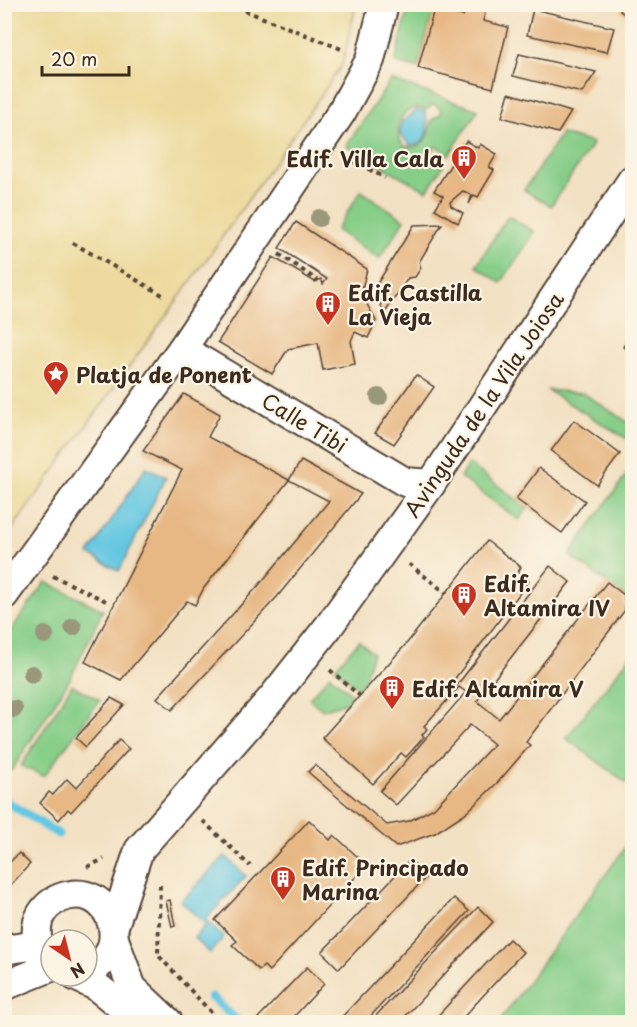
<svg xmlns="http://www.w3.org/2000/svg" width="637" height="1027" font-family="'Playpen Sans',sans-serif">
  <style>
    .green { fill: #87ce89; stroke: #617c54; stroke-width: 1.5; fill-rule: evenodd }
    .sand { fill: #eeda9e; stroke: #94825e; stroke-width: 1.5 }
    .water { fill: #64c7e2; stroke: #507880; stroke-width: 1.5 }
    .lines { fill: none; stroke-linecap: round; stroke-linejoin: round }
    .stream { stroke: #64c7e2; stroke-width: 9 }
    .building { fill: #e7b884 }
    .minor-casing { stroke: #574537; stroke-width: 32 }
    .path { stroke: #574537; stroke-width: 4; stroke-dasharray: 4.5 4.5; stroke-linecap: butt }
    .minor { stroke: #fff; stroke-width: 28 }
    .tree { fill: #9a977a }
    .labels { text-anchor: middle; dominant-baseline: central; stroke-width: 4.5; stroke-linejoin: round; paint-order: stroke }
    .poi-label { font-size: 21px; font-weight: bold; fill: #3b2a1e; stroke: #fcf5e5; text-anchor: start }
    .street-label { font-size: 21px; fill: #3b2a1e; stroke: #fcf5e5 }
  </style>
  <rect width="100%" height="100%" fill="#fcf5e5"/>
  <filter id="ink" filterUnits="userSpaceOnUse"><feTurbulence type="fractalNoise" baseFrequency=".0167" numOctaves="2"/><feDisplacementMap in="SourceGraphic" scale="12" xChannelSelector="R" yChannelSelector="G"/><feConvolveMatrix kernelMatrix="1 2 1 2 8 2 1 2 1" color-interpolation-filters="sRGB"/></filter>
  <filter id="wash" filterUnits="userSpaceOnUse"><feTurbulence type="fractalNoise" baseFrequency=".008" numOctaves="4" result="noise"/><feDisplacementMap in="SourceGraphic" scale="24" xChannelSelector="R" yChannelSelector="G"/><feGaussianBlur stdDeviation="1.35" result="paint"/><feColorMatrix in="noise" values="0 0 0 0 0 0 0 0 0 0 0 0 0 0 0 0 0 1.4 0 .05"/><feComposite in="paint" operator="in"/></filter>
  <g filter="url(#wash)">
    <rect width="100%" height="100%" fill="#f3e1c3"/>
    <g class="green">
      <polygon points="409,5 434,7 418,68 395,63"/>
      <path d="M391,80l87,30 -29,45 -13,-9 -8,10 15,10 -16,25 -81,-45zM434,104l7,6v4l-10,6c-2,17 -8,31 -27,26 -14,-16 0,-46 22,-36z"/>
      <polygon points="561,134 593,143 551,206 524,190"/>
      <polygon points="361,191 405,220 379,259 336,230"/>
      <polygon points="508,216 535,232 501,283 476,266"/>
      <polygon points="547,390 583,393 632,425 632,442"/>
      <polygon points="469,464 528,508 519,520 460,477"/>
      <polygon points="632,467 632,601 569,555"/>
      <polygon points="46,582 103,610 70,679 12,770 5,766 5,638"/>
      <polygon points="359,641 373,653 364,681 358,688 335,668"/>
      <polygon points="632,654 632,787 566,738"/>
      <polygon points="330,675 352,694 346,702 323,710 309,699"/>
      <polygon points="72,685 100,700 44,776 21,766"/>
      <polygon points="632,838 632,1022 499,1022"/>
    </g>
    <polygon class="sand" points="8,5 356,5 342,65 209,256 5,539 4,12"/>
    <g class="water">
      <path d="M417,110l8,2c3,11 5,22 -5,32l-10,1 -10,-11 2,-12z"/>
      <polygon points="146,467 166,477 119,571 89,554"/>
      <polygon points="225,856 246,876 205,920 224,937 210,953 194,938 206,925 181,901"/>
    </g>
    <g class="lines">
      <g class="stream">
        <polyline points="4,800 58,834"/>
        <polyline points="211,997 239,1022"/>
      </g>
    </g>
    <g id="blocks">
      <g class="building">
        <polygon points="466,4 487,4 483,21 508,27 493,88 418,68 434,9 463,16"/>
        <polygon points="624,4 632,4 627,16 620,11"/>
        <polygon points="533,9 614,28 607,52 527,35"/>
        <polygon points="519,54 596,72 582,93 513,76"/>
        <polygon points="509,93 571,112 558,133 502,117"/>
        <polygon points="466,141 478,148 480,144 497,154 489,167 494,170 478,197 474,195 469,204 472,195 463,191 450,202 451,206 463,213 458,223 435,209 443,196 434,191"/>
        <polygon points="296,222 367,269 361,293 376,321 368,338 355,332 351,341 355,364 323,370 318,343 288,349 272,374 218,342 273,257 315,282 321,279 323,284 327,279 279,248"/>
        <polygon points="442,224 419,262 421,268 415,277 408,278 384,314 375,287 414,225"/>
        <polygon points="632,332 632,353 623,347"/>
        <polygon points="416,375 434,387 394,444 375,433"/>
        <polygon points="184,394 220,414 208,437 289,480 204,588 195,605 187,601 121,680 85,662 182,470 143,451"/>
        <polygon points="574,420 620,454 597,485 551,451"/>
        <polygon points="301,461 361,494 277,597 172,710 157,698 259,585 329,501 289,480"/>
        <polygon points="539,468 585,501 562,533 516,499"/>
        <polygon points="487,541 521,567 518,572 529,581 453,681 457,685 550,566 570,582 477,701 499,719 607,582 624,595 625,610 526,742 530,745 499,781 467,812 435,833 396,847 308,772 315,765 387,825 409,821 434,808 494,744 470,725 396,805 380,791 466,692 459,687 424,726 427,729 422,735 424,737 406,757 401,753 373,784 322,738 407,643"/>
        <polygon points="111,698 124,705 86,747 76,738"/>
        <polygon points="119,740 129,749 71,812 68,809 59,820 40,803 49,792 53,795 67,779 76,788"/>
        <polygon points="309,820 330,840 334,835 361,860 357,865 362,870 269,971 264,966 259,970 232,945 237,941 215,920"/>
        <polygon points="19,853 30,864 4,892 4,861 8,864"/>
        <polygon points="410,860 428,875 339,969 322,952"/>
        <polygon points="454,898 469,911 365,1022 337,1022"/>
        <polygon points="170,900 175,926 172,927 166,901"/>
        <polygon points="478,907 493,922 400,1022 370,1022"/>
        <polygon points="509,939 523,952 459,1022 432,1022"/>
        <polygon points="307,967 324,984 289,1022 262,1022 258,1018"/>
      </g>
    </g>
  </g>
  <g filter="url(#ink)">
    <use href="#blocks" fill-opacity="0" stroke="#574537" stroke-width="1.5"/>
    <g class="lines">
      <defs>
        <g id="minor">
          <polyline points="182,349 405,482 431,484"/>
          <polyline points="4,595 182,349 341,113 370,60 384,4"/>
          <polyline points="114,926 139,850 273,697 329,626 431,484 632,180"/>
          <polyline points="114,939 132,988 168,1022"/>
          <polyline points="4,946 10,949 38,945"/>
          <path d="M51,964c-12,-12 -17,-26 -13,-42 3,-11 12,-20 22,-24 53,-21 75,59 27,72"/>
          <polyline points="75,976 96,986 141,1022"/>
          <polyline points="4,986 51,967"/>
        </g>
      </defs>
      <use href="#minor" class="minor-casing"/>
      <g class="path">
        <polyline points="228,4 344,50"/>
        <polyline points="438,4 454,9"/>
        <polyline points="345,156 385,178"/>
        <polyline points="73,243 166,297"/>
        <polyline points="279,254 318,281"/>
        <polyline points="409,564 446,593"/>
        <polyline points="53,576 106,601"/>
        <polyline points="330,670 360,696"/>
        <polyline points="203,821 250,866"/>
        <polyline points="87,867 104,859"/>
        <polyline points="160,885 158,955 220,1022"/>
      </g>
      <use href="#minor" class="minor"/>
    </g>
    <g class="tree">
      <circle cx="319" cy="218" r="9"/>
      <circle cx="379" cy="397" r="9"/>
      <circle cx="73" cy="627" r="9"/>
      <circle cx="45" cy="635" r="9"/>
      <circle cx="32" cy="674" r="9"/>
      <circle cx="14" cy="709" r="9"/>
    </g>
  </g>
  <defs>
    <symbol id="building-pin" viewBox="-11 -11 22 30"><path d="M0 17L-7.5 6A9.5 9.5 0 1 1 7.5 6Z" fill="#c8321e" stroke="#fcf5e5"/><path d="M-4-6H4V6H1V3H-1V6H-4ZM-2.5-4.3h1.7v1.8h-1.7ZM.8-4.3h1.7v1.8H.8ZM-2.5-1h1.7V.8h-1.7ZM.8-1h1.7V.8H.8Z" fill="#fff"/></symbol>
    <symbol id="sight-pin" viewBox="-11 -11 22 30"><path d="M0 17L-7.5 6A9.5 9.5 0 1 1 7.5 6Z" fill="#c8321e" stroke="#fcf5e5"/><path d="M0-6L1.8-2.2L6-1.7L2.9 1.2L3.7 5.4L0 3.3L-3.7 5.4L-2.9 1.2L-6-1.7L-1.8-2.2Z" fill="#fff"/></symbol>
  </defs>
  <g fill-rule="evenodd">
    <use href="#building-pin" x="449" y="143" width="30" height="40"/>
    <use href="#building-pin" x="313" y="289" width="30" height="40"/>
    <use href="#sight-pin" x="41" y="359" width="30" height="40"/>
    <use href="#building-pin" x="449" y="580" width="30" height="40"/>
    <use href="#building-pin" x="377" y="673" width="30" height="40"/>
    <use href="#building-pin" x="268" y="864" width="30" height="40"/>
  </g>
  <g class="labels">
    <g class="poi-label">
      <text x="444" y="158" text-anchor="end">Edif. Villa Cala</text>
      <text x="348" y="292">Edif. Castilla<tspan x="348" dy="24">La Vieja</tspan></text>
      <text x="76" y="374">Platja de Ponent</text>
      <text x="484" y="583">Edif.<tspan x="484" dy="24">Altamira IV</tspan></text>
      <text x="412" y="688">Edif. Altamira V</text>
      <text x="302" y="867">Edif. Principado<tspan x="302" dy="24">Marina</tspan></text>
    </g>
    <g class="street-label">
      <text transform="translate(483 404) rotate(-56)">Avinguda de la Vila Joiosa</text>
      <text transform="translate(305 422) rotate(31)">Calle Tibi</text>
    </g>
  </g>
  <rect width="637" height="1027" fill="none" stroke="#fcf5e5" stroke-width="24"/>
  <g transform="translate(69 958) rotate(145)"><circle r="28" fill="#fcf5e5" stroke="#afa495" stroke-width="1.5"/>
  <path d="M0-4.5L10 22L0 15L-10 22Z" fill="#c8321e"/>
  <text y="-9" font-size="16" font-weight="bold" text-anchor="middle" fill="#3b2a1e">N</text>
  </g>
  <path d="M42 66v9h87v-9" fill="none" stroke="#3b2a1e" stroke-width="3"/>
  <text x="51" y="66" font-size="18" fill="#3b2a1e" stroke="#fcf5e5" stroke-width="4.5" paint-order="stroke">20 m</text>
</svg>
